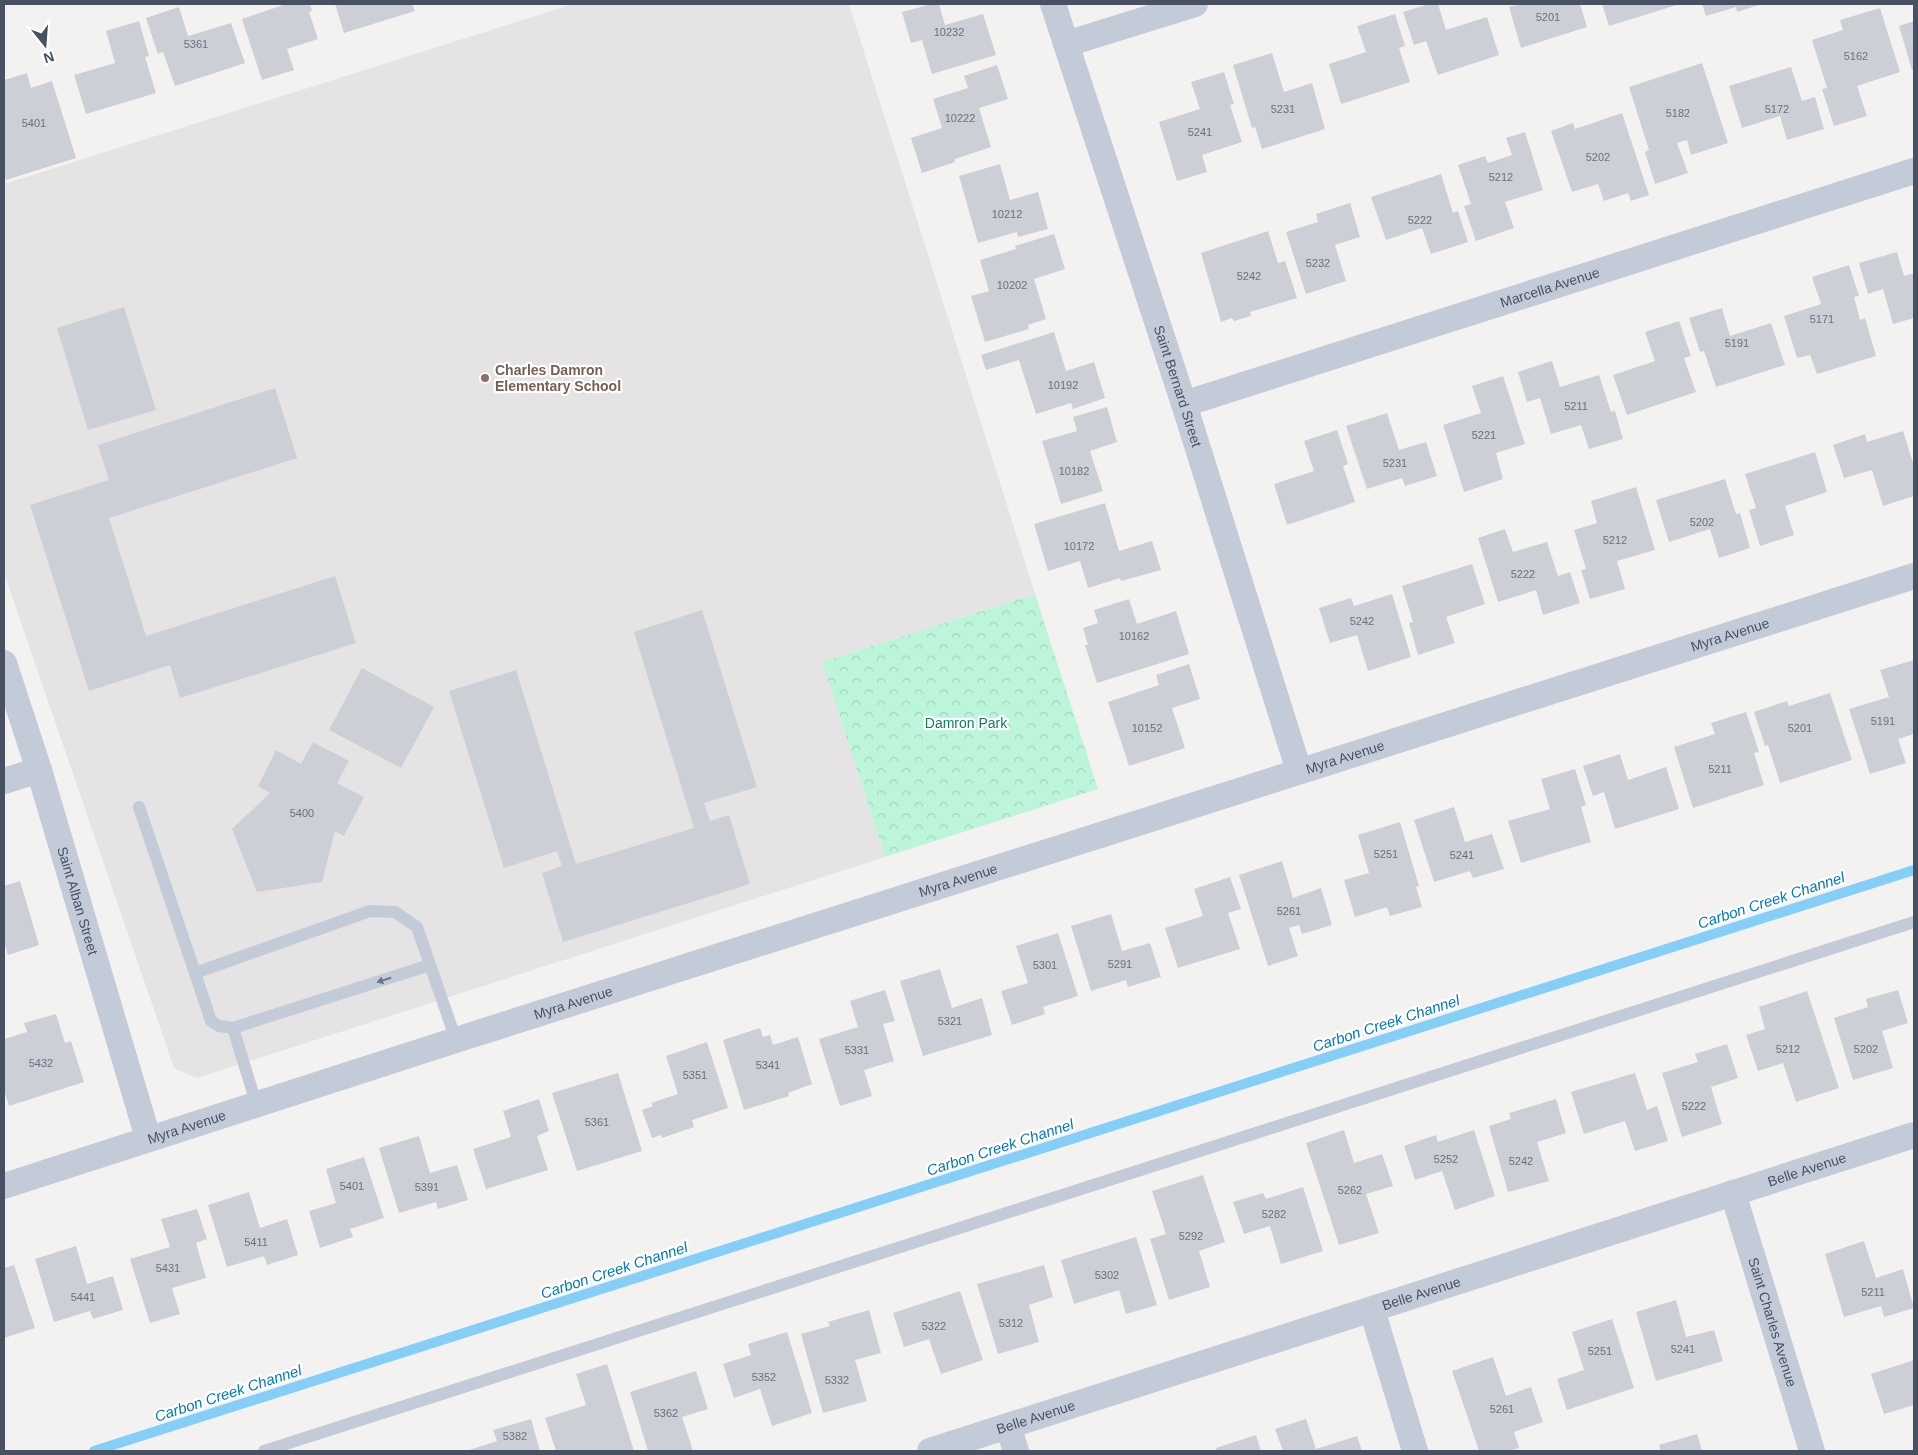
<svg xmlns="http://www.w3.org/2000/svg" width="1918" height="1455" font-family="Arial,sans-serif">
  <style>
    .education { fill: #e5e3e3 }
    .park { fill: url(#park-crowns) }
    .lines { fill: none; stroke-linecap: round; stroke-linejoin: round }
    .stream { stroke: #85cef7; stroke-width: 10 }
    .building { fill: #cdcfd7 }
    .service { stroke: #c4cbd8; stroke-width: 12 }
    .minor { stroke: #c4cbd8; stroke-width: 26 }
    .oneway { fill: #6c7685 }
    .education-dot { fill: #8d6e63; stroke: #fff; stroke-width: 2 }
    .labels { text-anchor: middle; dominant-baseline: central; stroke-width: 4.5; stroke-linejoin: round; paint-order: stroke }
    .number-label { font-size: 11px; fill: #68707f }
    .street-label { font-size: 14px; fill: #475162; stroke: #fff }
    .education-label { font-size: 14px; font-weight: bold; fill: #785e54; stroke: #fff; text-anchor: start }
    .park-label { font-size: 14px; fill: #0c8259; stroke: #fff }
    .water-label { font-size: 15px; font-style: italic; fill: #0078bc; stroke: #fff }
  </style>
  <defs>
    <pattern id="park-crowns" width="20" height="18" patternUnits="userSpaceOnUse" patternTransform="scale(1.25)"><rect width="20" height="18" fill="#bdf5db"/><path d="M2 6a3 3 0 1 1 6 0M12 15a3 3 0 1 1 6 0" fill="none" stroke="#a4d4be"/></pattern>
  </defs>
  <rect width="100%" height="100%" fill="#f4f2f1"/>
  <polygon class="education" points="573,4 849,4 1035,594 822,662 885,857 197,1078 174,1068 4,573 4,184"/>
  <polygon class="park" points="1035,594 1098,789 885,857 822,662"/>
  <g class="lines">
    <polyline class="stream" points="94,1451 1914,870"/>
  </g>
  <g class="building">
    <polygon points="283,4 310,4 312,11 309,12 318,39 287,49 294,70 262,80 242,19 283,5"/>
    <polygon points="335,4 412,4 415,11 344,33"/>
    <polygon points="932,4 939,4 945,25 983,14 996,55 932,74 922,40 911,43 902,12"/>
    <polygon points="1429,4 1438,4 1446,30 1487,17 1499,55 1438,75 1426,41 1414,45 1403,12"/>
    <polygon points="1521,4 1580,4 1587,27 1521,48 1509,7"/>
    <polygon points="1602,4 1680,4 1609,26"/>
    <polygon points="1702,4 1762,4 1737,12 1736,7 1706,16"/>
    <polygon points="179,7 188,36 231,23 245,63 175,86 163,52 158,54 146,18"/>
    <polygon points="1880,8 1900,72 1857,86 1867,116 1834,126 1822,89 1827,88 1812,40 1843,30 1840,20"/>
    <polygon points="1395,14 1405,46 1399,48 1410,82 1341,104 1329,64 1366,52 1357,26"/>
    <polygon points="139,21 149,56 145,57 156,93 86,114 74,75 115,63 106,31"/>
    <polygon points="1914,21 1914,69 1912,70 1899,26"/>
    <polygon points="1272,53 1284,92 1312,83 1325,129 1262,149 1255,127 1252,128 1233,65"/>
    <polygon points="1702,63 1728,143 1691,155 1687,140 1677,143 1688,173 1655,184 1645,152 1649,150 1629,87"/>
    <polygon points="997,65 1008,99 979,108 991,147 955,159 955,162 922,173 911,138 942,128 933,99 968,88 964,76"/>
    <polygon points="1791,67 1802,101 1815,97 1824,129 1787,140 1780,116 1742,128 1729,86"/>
    <polygon points="1224,72 1234,104 1230,105 1242,142 1202,155 1207,172 1177,181 1159,122 1200,109 1191,82"/>
    <polygon points="27,73 31,88 52,81 76,158 6,180 4,173 4,80"/>
    <polygon points="1622,113 1649,195 1631,201 1628,193 1604,201 1598,184 1572,192 1551,131 1573,123 1575,129"/>
    <polygon points="1525,132 1543,190 1505,202 1514,228 1476,241 1464,206 1471,204 1458,165 1485,156 1488,163 1512,155 1506,138"/>
    <polygon points="1000,164 1010,200 1038,192 1048,229 1018,237 1017,232 978,243 959,176"/>
    <polygon points="1441,174 1453,213 1458,211 1468,242 1431,254 1422,228 1386,240 1371,197"/>
    <polygon points="1350,203 1360,237 1335,245 1346,281 1306,294 1286,232 1318,222 1316,214"/>
    <polygon points="1268,231 1278,263 1285,261 1297,298 1250,312 1251,316 1234,321 1232,318 1221,322 1201,253"/>
    <polygon points="1054,234 1065,269 1034,279 1046,319 1028,325 1029,329 985,342 971,296 989,291 980,260 1016,249 1015,246"/>
    <polygon points="1897,252 1904,276 1914,273 1914,318 1893,324 1883,289 1868,294 1859,263"/>
    <polygon points="1849,265 1859,296 1854,297 1860,320 1865,318 1876,356 1817,374 1810,355 1797,358 1784,316 1821,304 1812,277"/>
    <polygon points="124,307 156,410 88,430 57,328"/>
    <polygon points="1722,308 1730,336 1771,323 1785,365 1716,387 1704,351 1700,352 1689,318"/>
    <polygon points="1679,321 1691,356 1684,358 1696,392 1627,415 1613,375 1655,361 1645,332"/>
    <polygon points="1054,332 1066,371 1094,362 1105,398 1073,409 1071,403 1036,414 1019,360 986,370 981,355"/>
    <polygon points="1552,361 1560,387 1599,375 1611,412 1615,411 1623,439 1589,449 1581,425 1551,434 1540,398 1527,402 1518,372"/>
    <polygon points="1503,376 1525,444 1496,453 1503,479 1464,492 1443,425 1481,413 1472,386"/>
    <polygon points="275,388 297,458 109,518 146,636 335,576 356,643 180,698 170,665 89,691 30,505 109,480 98,445"/>
    <polygon points="1107,407 1117,442 1090,451 1103,491 1061,504 1042,441 1077,431 1073,417"/>
    <polygon points="1387,413 1399,450 1426,442 1437,476 1405,486 1402,478 1367,489 1346,426"/>
    <polygon points="1337,430 1348,464 1343,466 1355,502 1287,525 1274,484 1314,471 1304,441"/>
    <polygon points="1903,431 1914,466 1914,496 1883,506 1872,470 1844,478 1833,445 1865,434 1867,442"/>
    <polygon points="1815,452 1827,492 1785,506 1794,535 1760,546 1749,510 1756,508 1745,474"/>
    <polygon points="1725,479 1736,514 1740,513 1750,548 1719,558 1710,529 1669,542 1656,500"/>
    <polygon points="1636,487 1655,550 1617,561 1625,589 1590,599 1581,570 1586,569 1574,530 1597,523 1591,501"/>
    <polygon points="1105,503 1119,551 1152,541 1161,570 1121,581 1120,578 1088,588 1080,561 1048,571 1034,524"/>
    <polygon points="1505,529 1513,552 1547,542 1558,576 1570,572 1580,603 1543,615 1536,590 1498,602 1478,538"/>
    <polygon points="1472,564 1485,604 1446,617 1455,643 1418,655 1409,623 1413,622 1402,586"/>
    <polygon points="1392,594 1411,657 1368,671 1357,635 1330,643 1319,608 1351,598 1354,606"/>
    <polygon points="1129,599 1137,624 1176,611 1189,654 1097,683 1085,645 1088,645 1083,628 1098,623 1094,610"/>
    <polygon points="702,610 757,787 704,803 710,821 729,815 750,884 563,942 542,873 562,866 557,851 504,868 449,691 516,670 576,864 694,828 634,632"/>
    <polygon points="1914,660 1914,734 1898,739 1906,763 1870,774 1849,709 1889,697 1880,670"/>
    <polygon points="1189,664 1200,699 1172,708 1185,748 1129,766 1108,702 1159,685 1156,675"/>
    <polygon points="362,668 434,707 401,768 329,730"/>
    <polygon points="1830,693 1852,760 1780,783 1768,745 1765,746 1754,712 1787,701 1789,706"/>
    <polygon points="1746,712 1759,752 1754,753 1764,785 1693,808 1674,747 1715,734 1711,723"/>
    <polygon points="313,742 349,761 337,783 364,797 344,836 335,831 322,882 257,892 232,829 270,793 258,786 276,750 301,764"/>
    <polygon points="1620,754 1628,780 1666,767 1679,809 1615,829 1604,792 1593,796 1583,766"/>
    <polygon points="1575,769 1586,805 1581,807 1591,842 1521,863 1508,821 1550,809 1541,779"/>
    <polygon points="1454,807 1465,842 1492,834 1504,869 1473,878 1470,871 1434,882 1414,820"/>
    <polygon points="1400,822 1419,886 1416,887 1422,907 1390,916 1387,907 1355,917 1344,880 1369,873 1358,835"/>
    <polygon points="1282,861 1293,898 1321,888 1332,925 1302,934 1299,925 1289,928 1298,956 1268,966 1239,875"/>
    <polygon points="1230,877 1241,909 1228,913 1240,949 1178,968 1165,928 1203,916 1194,889"/>
    <polygon points="20,881 39,945 8,955 4,942 4,886"/>
    <polygon points="1111,914 1122,951 1150,943 1161,977 1128,987 1126,980 1091,991 1071,926"/>
    <polygon points="1058,933 1078,996 1043,1007 1045,1014 1012,1025 1001,991 1028,983 1016,946"/>
    <polygon points="940,969 952,1008 982,998 992,1035 923,1056 900,981"/>
    <polygon points="885,990 895,1021 883,1024 894,1061 864,1070 872,1096 840,1106 819,1039 858,1027 850,1001"/>
    <polygon points="1898,990 1908,1023 1882,1031 1893,1068 1853,1080 1834,1018 1868,1007 1866,999"/>
    <polygon points="1807,991 1839,1088 1796,1102 1783,1063 1758,1071 1746,1035 1765,1029 1759,1007"/>
    <polygon points="56,1014 65,1043 71,1041 84,1082 9,1106 4,1090 4,1039 27,1032 24,1023"/>
    <polygon points="760,1028 763,1037 770,1035 773,1045 798,1037 812,1084 788,1093 789,1096 744,1110 723,1040"/>
    <polygon points="707,1042 728,1108 692,1120 694,1127 662,1138 661,1135 652,1138 642,1110 653,1106 651,1103 678,1094 666,1056"/>
    <polygon points="1727,1044 1738,1078 1711,1087 1722,1124 1682,1137 1662,1073 1698,1062 1695,1054"/>
    <polygon points="618,1073 642,1151 577,1171 552,1093"/>
    <polygon points="1635,1073 1647,1110 1657,1106 1668,1141 1635,1151 1625,1121 1584,1134 1571,1092"/>
    <polygon points="539,1099 549,1131 537,1136 548,1170 486,1189 473,1149 511,1137 503,1111"/>
    <polygon points="1556,1099 1566,1133 1537,1142 1549,1181 1508,1192 1489,1126 1511,1119 1509,1113"/>
    <polygon points="1344,1130 1354,1163 1382,1154 1393,1186 1366,1194 1379,1233 1339,1245 1306,1143"/>
    <polygon points="1474,1130 1495,1196 1455,1210 1442,1171 1415,1180 1404,1146 1436,1135 1438,1142"/>
    <polygon points="419,1136 430,1173 457,1165 468,1200 438,1209 436,1202 399,1213 379,1148"/>
    <polygon points="364,1157 384,1218 350,1229 353,1237 320,1248 309,1211 336,1203 326,1169"/>
    <polygon points="1203,1175 1225,1242 1199,1251 1210,1287 1169,1300 1150,1239 1166,1234 1152,1191"/>
    <polygon points="1303,1187 1323,1251 1281,1264 1270,1226 1244,1234 1233,1202 1263,1193 1266,1199"/>
    <polygon points="249,1192 260,1228 287,1219 298,1255 267,1265 264,1256 227,1267 208,1205"/>
    <polygon points="197,1209 207,1239 196,1243 206,1278 172,1288 180,1314 150,1323 130,1259 170,1247 161,1219"/>
    <polygon points="1136,1237 1157,1305 1126,1314 1119,1290 1074,1304 1061,1260"/>
    <polygon points="1864,1241 1876,1278 1903,1269 1914,1308 1884,1317 1881,1306 1844,1317 1825,1254"/>
    <polygon points="76,1246 87,1284 113,1276 123,1310 93,1319 90,1311 54,1322 35,1259"/>
    <polygon points="14,1265 35,1328 4,1338 4,1268"/>
    <polygon points="1044,1265 1053,1297 1029,1305 1039,1342 998,1354 977,1284"/>
    <polygon points="960,1291 983,1360 941,1374 929,1339 904,1347 893,1313"/>
    <polygon points="1676,1300 1686,1337 1714,1330 1723,1361 1656,1381 1636,1312"/>
    <polygon points="869,1310 881,1353 855,1360 867,1401 823,1413 801,1334 830,1326 828,1322"/>
    <polygon points="1612,1319 1634,1388 1567,1410 1557,1379 1584,1370 1572,1332"/>
    <polygon points="787,1332 812,1413 772,1426 760,1389 734,1398 723,1364 751,1355 748,1344"/>
    <polygon points="1493,1357 1506,1396 1531,1387 1543,1422 1514,1432 1519,1448 1509,1451 1479,1451 1452,1371"/>
    <polygon points="1914,1360 1914,1405 1884,1414 1871,1374"/>
    <polygon points="607,1364 634,1451 556,1451 545,1418 586,1405 576,1374"/>
    <polygon points="696,1371 708,1409 682,1417 693,1451 648,1451 630,1392"/>
    <polygon points="531,1419 540,1451 466,1451 497,1441 493,1430"/>
    <polygon points="1306,1419 1316,1449 1357,1436 1362,1451 1283,1451 1275,1429"/>
    <polygon points="1697,1434 1702,1451 1661,1451 1659,1445"/>
    <polygon points="1256,1435 1261,1451 1217,1451 1216,1448"/>
  </g>
  <g class="lines">
    <g class="service">
      <polyline points="139,807 195,973 370,911 395,912 417,927 456,1040"/>
      <polyline points="195,973 211,1021 219,1026 233,1028 430,965"/>
      <polyline points="233,1028 256,1103"/>
      <polyline points="264,1451 1914,922"/>
    </g>
    <g class="minor">
      <path id="s1" d="M1053,4l131,400 115,367"/>
      <polyline points="1066,44 1195,4"/>
      <path id="s2" d="M1184,404l730,-233"/>
      <path id="s3" d="M4,663l35,107 109,368"/>
      <polyline points="4,781 39,770"/>
      <path id="s4" d="M4,1186l452,-146 1458,-464"/>
      <path id="s5" d="M1733,1193l79,258"/>
      <polyline points="1372,1310 1415,1451"/>
      <polyline points="1008,1426 1016,1451"/>
      <path id="s6" d="M930,1451l984,-316"/>
    </g>
  </g>
  <defs><path id="oneway-solid" d="M-6-.8H1V-3.2L6.5 0L1 3.2V.8H-6Z" transform="scale(1.25)"/></defs>
  <use class="oneway" href="#oneway-solid" transform="translate(384 980) rotate(162)"/>
  <circle class="education-dot" cx="485" cy="378" r="5"/>
  <g class="labels">
    <g class="number-label">
      <text x="1548" y="17">5201</text>
      <text x="949" y="32">10232</text>
      <text x="196" y="44">5361</text>
      <text x="1856" y="56">5162</text>
      <text x="1283" y="109">5231</text>
      <text x="1777" y="109">5172</text>
      <text x="1678" y="113">5182</text>
      <text x="960" y="118">10222</text>
      <text x="34" y="123">5401</text>
      <text x="1200" y="132">5241</text>
      <text x="1598" y="157">5202</text>
      <text x="1501" y="177">5212</text>
      <text x="1007" y="214">10212</text>
      <text x="1420" y="220">5222</text>
      <text x="1318" y="263">5232</text>
      <text x="1249" y="276">5242</text>
      <text x="1012" y="285">10202</text>
      <text x="1822" y="319">5171</text>
      <text x="1737" y="343">5191</text>
      <text x="1063" y="385">10192</text>
      <text x="1576" y="406">5211</text>
      <text x="1484" y="435">5221</text>
      <text x="1395" y="463">5231</text>
      <text x="1074" y="471">10182</text>
      <text x="1702" y="522">5202</text>
      <text x="1615" y="540">5212</text>
      <text x="1079" y="546">10172</text>
      <text x="1523" y="574">5222</text>
      <text x="1362" y="621">5242</text>
      <text x="1134" y="636">10162</text>
      <text x="1883" y="721">5191</text>
      <text x="1147" y="728">10152</text>
      <text x="1800" y="728">5201</text>
      <text x="1720" y="769">5211</text>
      <text x="302" y="813">5400</text>
      <text x="1386" y="854">5251</text>
      <text x="1462" y="855">5241</text>
      <text x="1289" y="911">5261</text>
      <text x="1120" y="964">5291</text>
      <text x="1045" y="965">5301</text>
      <text x="950" y="1021">5321</text>
      <text x="1788" y="1049">5212</text>
      <text x="1866" y="1049">5202</text>
      <text x="857" y="1050">5331</text>
      <text x="41" y="1063">5432</text>
      <text x="768" y="1065">5341</text>
      <text x="695" y="1075">5351</text>
      <text x="1694" y="1106">5222</text>
      <text x="597" y="1122">5361</text>
      <text x="1446" y="1159">5252</text>
      <text x="1521" y="1161">5242</text>
      <text x="352" y="1186">5401</text>
      <text x="427" y="1187">5391</text>
      <text x="1350" y="1190">5262</text>
      <text x="1274" y="1214">5282</text>
      <text x="1191" y="1236">5292</text>
      <text x="256" y="1242">5411</text>
      <text x="168" y="1268">5431</text>
      <text x="1107" y="1275">5302</text>
      <text x="1873" y="1292">5211</text>
      <text x="83" y="1297">5441</text>
      <text x="1011" y="1323">5312</text>
      <text x="934" y="1326">5322</text>
      <text x="1683" y="1349">5241</text>
      <text x="1600" y="1351">5251</text>
      <text x="764" y="1377">5352</text>
      <text x="837" y="1380">5332</text>
      <text x="1502" y="1409">5261</text>
      <text x="666" y="1413">5362</text>
      <text x="515" y="1436">5382</text>
    </g>
    <g class="street-label">
      <text stroke="none"><textPath href="#s2" startOffset="384">Marcella Avenue</textPath></text>
      <text stroke="none"><textPath href="#s1" startOffset="402">Saint Bernard Street</textPath></text>
      <text stroke="none"><textPath href="#s4" startOffset="1812">Myra Avenue</textPath></text>
      <text stroke="none"><textPath href="#s4" startOffset="1408">Myra Avenue</textPath></text>
      <text stroke="none"><textPath href="#s4" startOffset="1002">Myra Avenue</textPath></text>
      <text stroke="none"><textPath href="#s3" startOffset="249">Saint Alban Street</textPath></text>
      <text stroke="none"><textPath href="#s4" startOffset="598">Myra Avenue</textPath></text>
      <text stroke="none"><textPath href="#s4" startOffset="192">Myra Avenue</textPath></text>
      <text stroke="none"><textPath href="#s6" startOffset="921">Belle Avenue</textPath></text>
      <text stroke="none"><textPath href="#s6" startOffset="516">Belle Avenue</textPath></text>
      <text stroke="none"><textPath href="#s5" startOffset="135">Saint Charles Avenue</textPath></text>
      <text stroke="none"><textPath href="#s6" startOffset="111">Belle Avenue</textPath></text>
    </g>
    <g class="education-label">
      <text x="495" y="370">Charles Damron<tspan x="495" dy="16">Elementary School</tspan></text>
    </g>
    <g class="park-label">
      <text x="966" y="723">Damron Park</text>
    </g>
    <g class="water-label">
      <text transform="translate(1771 900) rotate(-18)">Carbon Creek Channel</text>
      <text transform="translate(1386 1023) rotate(-18)">Carbon Creek Channel</text>
      <text transform="translate(1000 1147) rotate(-18)">Carbon Creek Channel</text>
      <text transform="translate(614 1270) rotate(-18)">Carbon Creek Channel</text>
      <text transform="translate(228 1393) rotate(-18)">Carbon Creek Channel</text>
    </g>
  </g>
  <rect width="1918" height="1455" fill="none" stroke="#475162" stroke-width="10"/>
  <g transform="translate(45 45) rotate(163)" stroke="#ffffff" stroke-width="4" paint-order="stroke">
  <path d="M0-4L9 19L0 12L-9 19Z" fill="#475162"/>
  <text y="-8" font-size="14" font-weight="bold" text-anchor="middle" fill="#475162">N</text>
  </g>
</svg>
